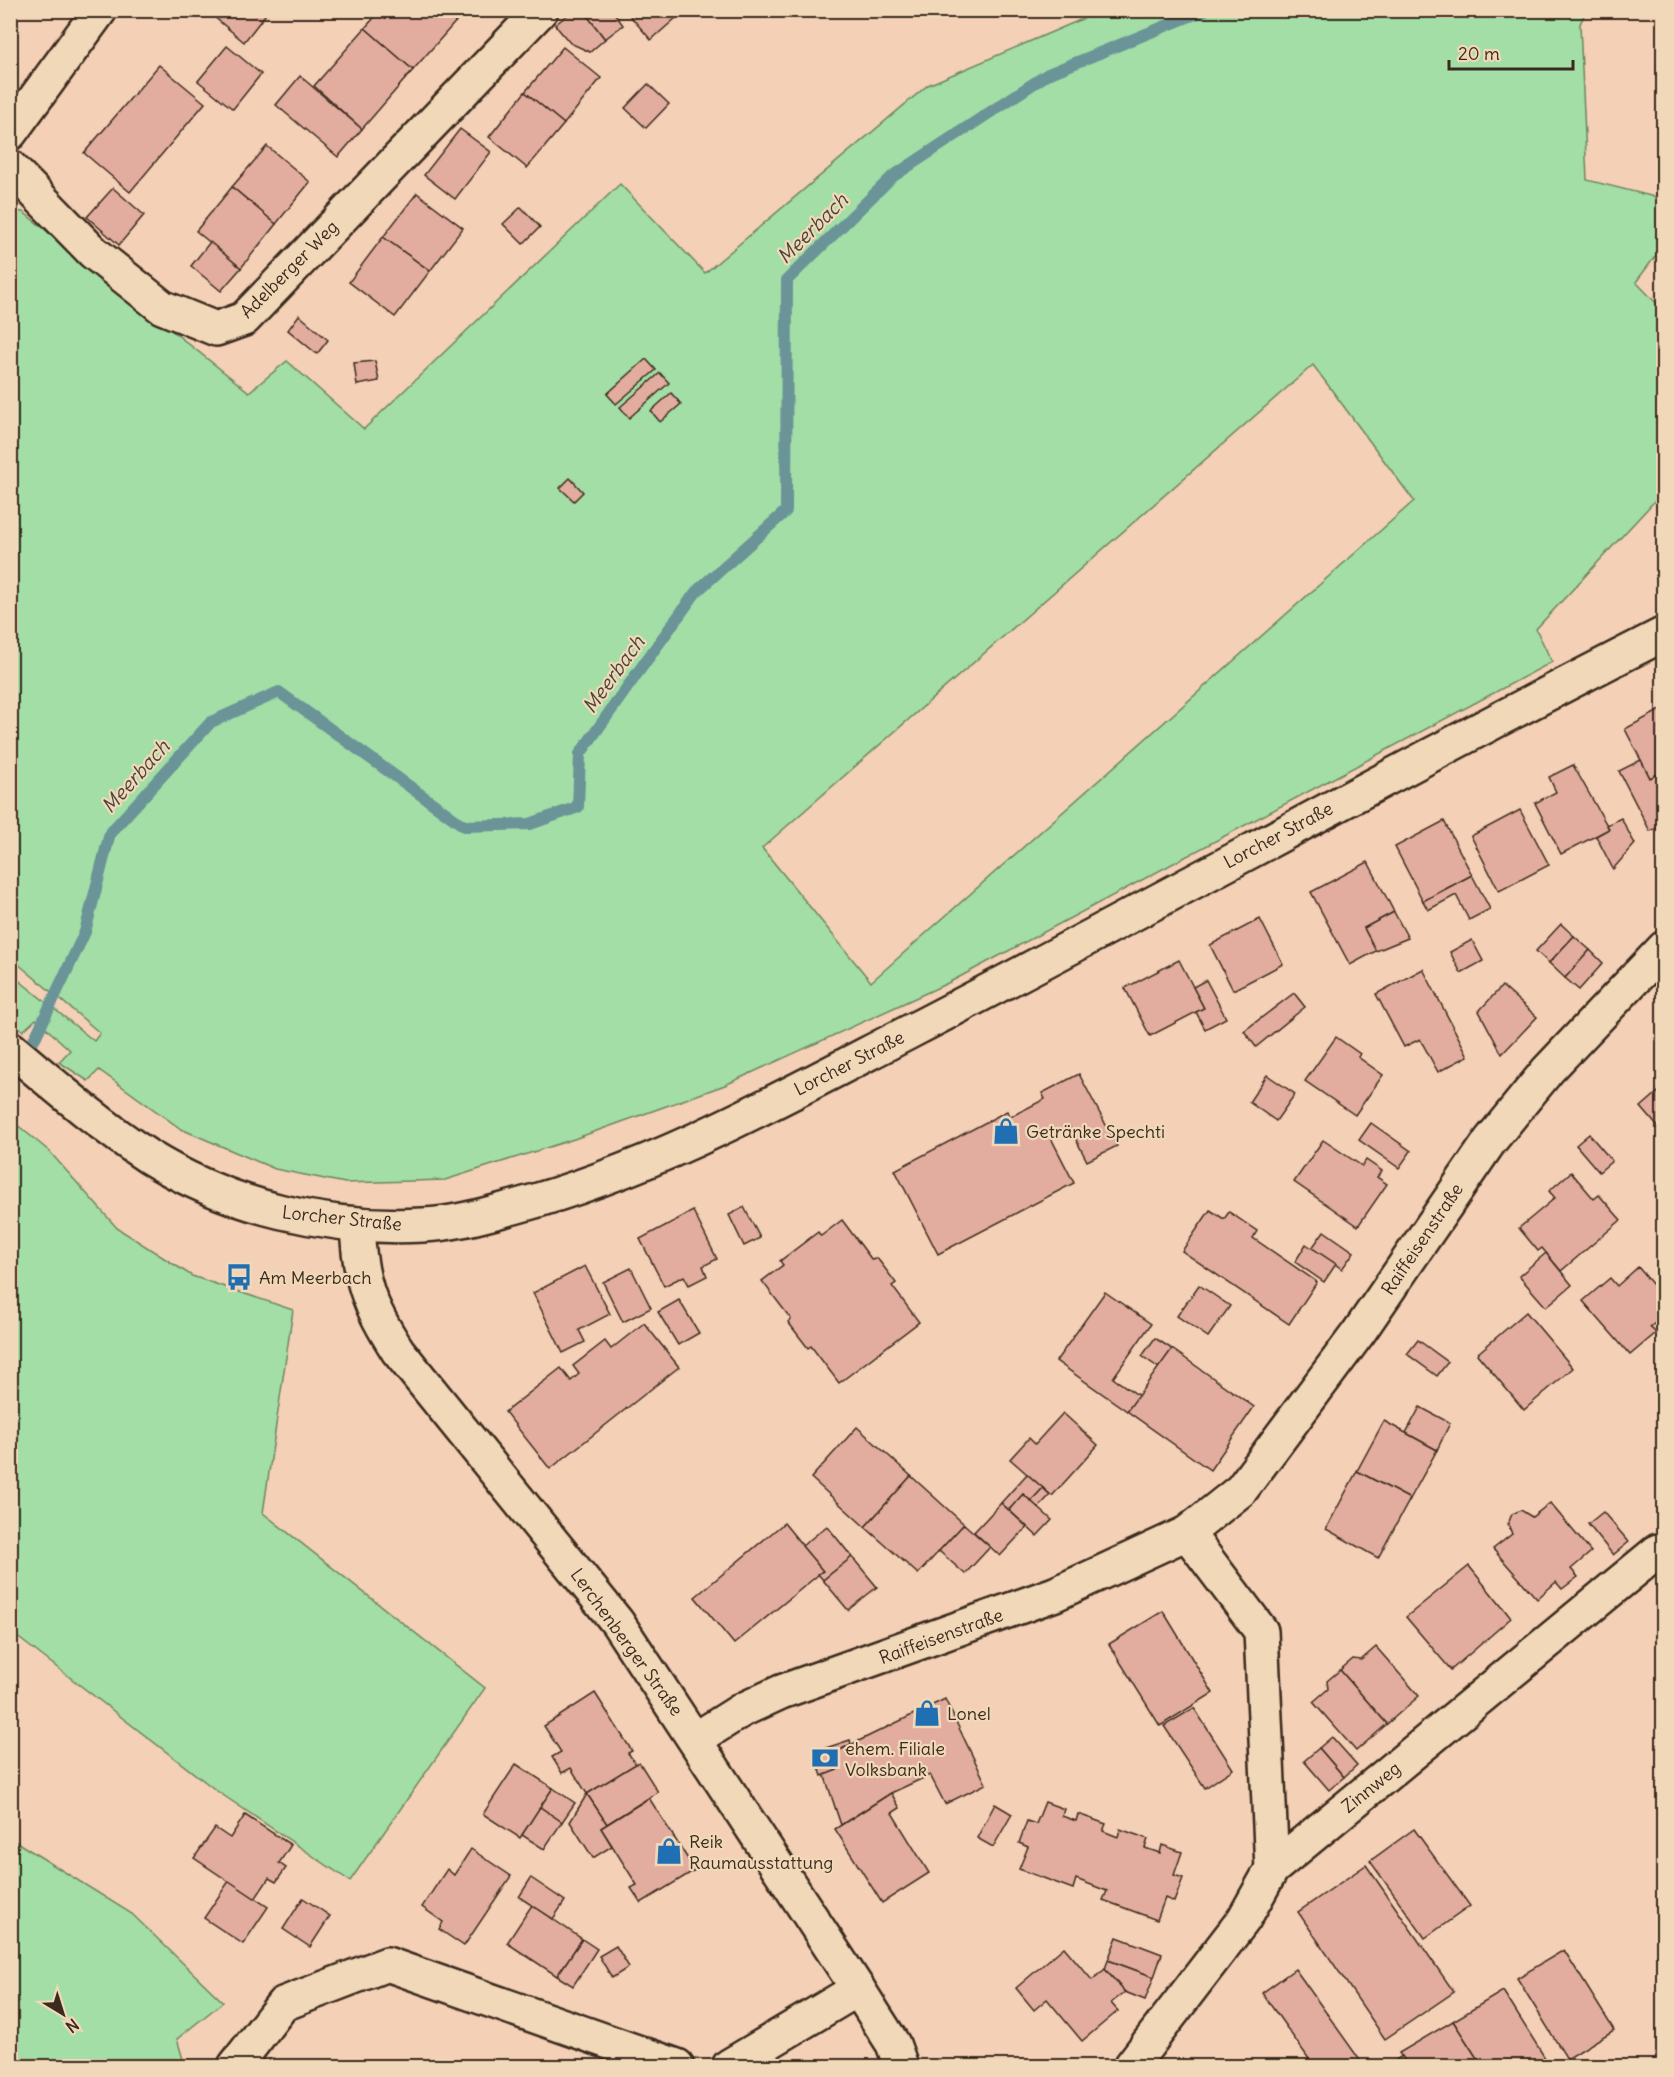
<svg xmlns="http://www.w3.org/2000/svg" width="1674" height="2077" font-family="Delius,sans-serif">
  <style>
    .green { fill: #a2dea5; stroke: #6e8462; stroke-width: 1.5; fill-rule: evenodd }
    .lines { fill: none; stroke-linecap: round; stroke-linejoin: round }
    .stream { stroke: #6b9498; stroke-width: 12 }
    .building { fill: #e2ad9f; stroke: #3b2a1e; stroke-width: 1.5 }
    .minor-casing { stroke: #3b2a1e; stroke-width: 38 }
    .major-casing { stroke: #3b2a1e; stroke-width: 38 }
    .minor { stroke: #f0d8b8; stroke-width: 33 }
    .major { stroke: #f0d8b8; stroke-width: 33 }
    .labels { text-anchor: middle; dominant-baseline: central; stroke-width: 4.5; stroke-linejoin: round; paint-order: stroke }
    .street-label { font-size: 18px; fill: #3b2a1e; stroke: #f0d8b8 }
    .poi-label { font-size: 18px; fill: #3b2a1e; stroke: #f0d8b8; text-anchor: start }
    .water-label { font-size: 20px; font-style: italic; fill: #47443c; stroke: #f0d8b8 }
  </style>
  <rect width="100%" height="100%" fill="#f3d0b6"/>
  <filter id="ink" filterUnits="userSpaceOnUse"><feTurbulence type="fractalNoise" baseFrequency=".0167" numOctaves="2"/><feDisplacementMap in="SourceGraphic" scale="12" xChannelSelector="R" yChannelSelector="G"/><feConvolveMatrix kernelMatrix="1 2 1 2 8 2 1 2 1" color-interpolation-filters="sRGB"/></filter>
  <g filter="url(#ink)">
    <g class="green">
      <path d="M1101,11h485l-6,13 7,156 76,19v47l-27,36 27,28v182l-127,137 16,33 -602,320 -225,103 -151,54 -129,41 -100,3 -70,-14 -94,-40 -82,-59 -11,11 -29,-19 11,-12 -34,-31 -13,12 -12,-12v-45l83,67 6,-8 -89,-75v-747l12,1 226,180 38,-31 77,68 256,-245 85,89 223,-188zM1313,365l101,136 -543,481 -109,-134z"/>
      <polygon points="10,1119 49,1151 117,1228 192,1276 293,1310 263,1513 485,1688 350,1881 217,1791 11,1632"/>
      <polygon points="10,1838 132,1914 223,2002 177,2039 185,2066 11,2066"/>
    </g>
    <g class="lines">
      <polyline class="stream" points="10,1077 36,1036 85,932 110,833 211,722 279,692 464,826 530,824 578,807 580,754 636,675 696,592 786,511 787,280 892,177 1048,74 1205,10"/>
    </g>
    <g class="building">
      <polygon points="206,10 269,10 244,42"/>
      <polygon points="381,10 466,10 413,70 365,28"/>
      <polygon points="573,10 583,10 605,39 590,52 570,43 555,25"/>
      <polygon points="583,10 612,10 623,25 605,39"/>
      <polygon points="625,10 685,10 651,40"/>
      <polygon points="365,28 413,70 362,129 314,86"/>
      <polygon points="227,46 261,74 233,109 198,81"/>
      <polygon points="563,47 601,78 564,124 525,92"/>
      <polygon points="159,65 205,103 130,192 84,153"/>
      <polygon points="300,76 362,129 338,157 276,105"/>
      <polygon points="648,84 669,104 646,128 625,108"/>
      <polygon points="525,92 564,124 527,168 489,137"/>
      <polygon points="460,129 491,152 455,199 424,175"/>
      <polygon points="267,146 310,182 276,224 232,187"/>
      <polygon points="232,187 276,224 241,268 196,231"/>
      <polygon points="113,188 144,215 119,245 87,217"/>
      <polygon points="417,193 463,228 430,271 383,237"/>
      <polygon points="521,207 540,227 523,244 503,224"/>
      <polygon points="383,237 430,271 395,317 349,282"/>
      <polygon points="210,242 241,268 221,291 191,266"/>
      <polygon points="299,315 328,340 317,354 288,330"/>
      <polygon points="646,359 656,370 616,404 607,394"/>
      <polygon points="375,361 379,381 357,385 354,363"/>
      <polygon points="660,373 669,383 629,418 620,407"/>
      <polygon points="671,393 681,404 660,422 651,411"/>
      <polygon points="570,478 583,492 574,501 560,488"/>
      <polygon points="1664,708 1664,771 1650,778 1625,729"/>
      <polygon points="1641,760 1650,778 1664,771 1664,825 1650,831 1619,771"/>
      <polygon points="1573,765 1609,829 1561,854 1535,803 1556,792 1549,777"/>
      <polygon points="1520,810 1549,865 1499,891 1471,836"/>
      <polygon points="1621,818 1635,844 1613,869 1596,836 1609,829 1607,825"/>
      <polygon points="1444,821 1472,875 1423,901 1395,847"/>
      <polygon points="1368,862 1394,912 1364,928 1376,951 1350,965 1311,892"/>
      <polygon points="1472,875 1490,909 1469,920 1456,895 1428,910 1423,901"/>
      <polygon points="1394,912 1408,938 1376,951 1364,928"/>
      <polygon points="1260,919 1283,964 1233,990 1210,945"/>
      <polygon points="1561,924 1574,936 1549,963 1536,951"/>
      <polygon points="1574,936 1590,950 1565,978 1549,963"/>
      <polygon points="1472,940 1483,961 1461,973 1450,952"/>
      <polygon points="1590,950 1603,963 1579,990 1565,978"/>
      <polygon points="1179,960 1204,1008 1150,1036 1125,988"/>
      <polygon points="1423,969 1468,1056 1438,1072 1420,1039 1404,1047 1376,994"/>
      <polygon points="1206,980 1226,1018 1205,1029 1196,1012 1204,1008 1193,987"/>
      <polygon points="1502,986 1537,1017 1502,1054 1479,1011"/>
      <polygon points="1294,993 1305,1007 1256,1047 1244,1031"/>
      <polygon points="1336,1037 1360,1054 1358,1057 1383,1075 1355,1115 1305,1081"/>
      <polygon points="1079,1074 1117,1146 1087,1161 1069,1126 1050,1136 1074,1183 938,1254 895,1170 1007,1111 1010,1117 1045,1099 1042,1093"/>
      <polygon points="1267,1075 1295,1094 1276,1121 1249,1102"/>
      <polygon points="1664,1087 1664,1134 1641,1107"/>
      <polygon points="1371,1123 1411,1151 1399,1168 1359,1140"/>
      <polygon points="1589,1134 1612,1161 1599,1172 1576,1145"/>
      <polygon points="1323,1140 1362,1166 1366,1160 1382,1171 1377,1177 1387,1184 1358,1226 1294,1182"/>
      <polygon points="1571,1172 1594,1199 1599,1195 1621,1220 1561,1271 1542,1248 1538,1251 1519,1228 1555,1198 1549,1191"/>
      <polygon points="744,1207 760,1238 744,1246 729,1215"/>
      <polygon points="1210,1210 1224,1219 1229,1212 1257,1231 1253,1238 1317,1282 1289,1324 1182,1251"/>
      <polygon points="693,1211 717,1259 703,1266 707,1276 689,1285 684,1276 664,1286 640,1239"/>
      <polygon points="842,1220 872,1260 877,1258 896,1283 892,1286 919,1322 839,1383 811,1346 808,1348 788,1322 791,1319 762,1281 783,1265 780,1261 818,1232 821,1236"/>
      <polygon points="1324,1231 1354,1252 1342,1269 1312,1248"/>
      <polygon points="1306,1244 1336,1264 1324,1282 1295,1262"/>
      <polygon points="1546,1253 1572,1285 1546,1307 1519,1276"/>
      <polygon points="585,1266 610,1314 579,1330 585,1342 563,1353 533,1293"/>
      <polygon points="1638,1267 1664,1298 1664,1316 1650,1327 1656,1333 1630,1355 1583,1301 1610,1278 1617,1286"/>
      <polygon points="631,1268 651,1308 623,1322 603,1282"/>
      <polygon points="1199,1285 1230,1306 1208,1337 1177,1316"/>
      <polygon points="1105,1292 1151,1324 1113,1378 1139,1396 1127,1411 1056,1361"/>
      <polygon points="679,1300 699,1333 678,1345 658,1312"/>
      <polygon points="1526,1312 1573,1368 1524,1410 1477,1354"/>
      <polygon points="644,1323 679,1367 550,1469 505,1412 561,1368 571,1381 579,1374 573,1366 605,1341 611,1349"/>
      <polygon points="1155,1338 1172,1349 1159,1368 1142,1356"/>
      <polygon points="1418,1340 1448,1362 1437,1376 1407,1354"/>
      <polygon points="1172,1349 1254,1407 1210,1470 1127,1411"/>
      <polygon points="1420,1407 1450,1423 1437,1450 1406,1433"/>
      <polygon points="1063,1413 1098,1445 1052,1496 1010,1459 1029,1438 1035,1444"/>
      <polygon points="1384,1421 1437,1450 1410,1499 1357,1471"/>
      <polygon points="857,1427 911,1476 865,1527 811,1478"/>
      <polygon points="1357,1471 1410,1499 1378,1558 1326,1529"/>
      <polygon points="1027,1474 1043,1488 1031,1501 1023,1494 1009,1510 1001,1503"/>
      <polygon points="911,1476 964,1524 918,1574 865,1527"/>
      <polygon points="1043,1488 1050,1495 1038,1508 1031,1501"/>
      <polygon points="1023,1494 1052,1520 1037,1536 1009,1510"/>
      <polygon points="1001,1503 1027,1527 1000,1556 974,1532"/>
      <polygon points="1550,1503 1591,1552 1571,1569 1578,1577 1562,1589 1556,1582 1537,1599 1493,1549 1512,1534 1508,1524 1512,1514 1521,1510 1532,1517"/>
      <polygon points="1603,1512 1629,1542 1613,1555 1588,1524"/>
      <polygon points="784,1523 823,1571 734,1644 695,1597"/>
      <polygon points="964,1524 990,1547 965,1574 939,1551"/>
      <polygon points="827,1526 852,1557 823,1580 818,1574 823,1571 802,1546"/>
      <polygon points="852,1557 877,1587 848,1610 823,1580"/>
      <polygon points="1469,1566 1511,1618 1451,1670 1406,1617"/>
      <polygon points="1163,1611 1213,1693 1160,1726 1109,1644"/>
      <polygon points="1376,1647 1419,1696 1387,1724 1340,1670 1353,1659 1361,1660"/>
      <polygon points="1340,1670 1387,1724 1356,1751 1313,1702 1328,1689 1327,1681"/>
      <polygon points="595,1693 632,1751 628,1753 636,1764 587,1794 571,1768 562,1773 552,1757 561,1752 544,1726"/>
      <polygon points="945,1699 986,1784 945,1804 930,1775 891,1793 841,1825 824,1774 837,1770 832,1754"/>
      <polygon points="1194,1708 1233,1769 1205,1788 1164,1726"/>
      <polygon points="1332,1737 1357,1765 1344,1777 1319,1748"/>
      <polygon points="850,1740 851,1744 832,1754 837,1770 822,1776 814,1752"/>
      <polygon points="1319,1748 1344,1777 1329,1790 1304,1761"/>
      <polygon points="639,1762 658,1792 607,1824 587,1794"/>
      <polygon points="516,1764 553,1788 520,1838 483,1814"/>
      <polygon points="553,1788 575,1803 562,1822 540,1807"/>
      <polygon points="891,1793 900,1808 892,1813 929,1873 882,1903 835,1829"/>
      <polygon points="587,1794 607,1824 601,1828 612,1846 593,1858 570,1822"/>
      <polygon points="649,1798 695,1870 641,1903 631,1888 637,1885 601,1828"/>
      <polygon points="1045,1802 1064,1809 1062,1816 1076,1821 1078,1814 1106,1824 1103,1831 1118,1837 1120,1829 1148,1839 1145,1848 1160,1853 1162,1845 1182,1852 1174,1875 1183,1878 1174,1902 1165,1898 1157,1920 1103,1900 1107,1891 1076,1879 1073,1889 1019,1869 1028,1847 1019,1843 1027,1821 1036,1824"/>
      <polygon points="995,1804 1012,1814 993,1847 977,1838"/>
      <polygon points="540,1807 562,1822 544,1849 522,1835"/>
      <polygon points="245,1815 291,1845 279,1863 286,1868 276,1882 269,1878 255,1899 194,1858 215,1828 230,1838"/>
      <polygon points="1414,1829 1470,1906 1425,1938 1370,1861"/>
      <polygon points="471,1849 511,1876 464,1946 439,1929 443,1922 422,1907 447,1869 454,1875"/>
      <polygon points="1366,1865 1454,1992 1385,2039 1298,1912"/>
      <polygon points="531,1878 565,1901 553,1919 519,1897"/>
      <polygon points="229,1881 268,1907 243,1944 204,1918"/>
      <polygon points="303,1898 330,1916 310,1947 283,1929"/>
      <polygon points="532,1905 582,1939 557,1976 507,1943"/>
      <polygon points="1117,1937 1162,1954 1154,1977 1108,1960"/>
      <polygon points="582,1939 597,1949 573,1986 557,1976"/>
      <polygon points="616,1946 629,1967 612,1978 599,1956"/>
      <polygon points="1064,1947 1092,1980 1105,1969 1125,1992 1111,2003 1118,2011 1082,2041 1047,1999 1034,2010 1016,1988"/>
      <polygon points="1564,1950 1614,2030 1567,2059 1517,1978"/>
      <polygon points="1108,1960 1154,1977 1145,2000 1125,1992 1105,1969"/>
      <polygon points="1295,1969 1362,2063 1358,2066 1314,2066 1262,1993"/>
      <polygon points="1503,1991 1550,2066 1482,2066 1453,2021"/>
      <polygon points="1453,2021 1482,2066 1408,2066 1399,2053"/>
      <polygon points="1402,2056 1408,2066 1386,2066"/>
    </g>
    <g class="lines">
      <defs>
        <g id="minor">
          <polyline points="10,133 100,10"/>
          <polyline points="10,167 93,252 162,307 216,329 244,319 541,10"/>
          <path d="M357,1224c2,54 11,81 41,127l219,271 241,367 35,55 8,22"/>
          <polyline points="1187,1533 1261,1631 1272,1869"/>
          <polyline points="696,1739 742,1710 781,1692 1055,1594 1187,1533 1241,1490 1359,1332 1490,1141 1548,1070 1664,948"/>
          <polyline points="235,2066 283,2004 387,1964 677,2066"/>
          <polyline points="729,2066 858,1989"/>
          <polyline points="1131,2066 1244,1919 1272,1869 1658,1551"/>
        </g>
        <path id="major" d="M10,1048c45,38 90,77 139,109 81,50 179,73 274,68 31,-1 61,-10 91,-18 141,-38 268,-109 397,-176 252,-130 499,-269 753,-397"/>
      </defs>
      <use href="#minor" class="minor-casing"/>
      <use href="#major" class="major-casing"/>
      <use href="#minor" class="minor"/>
      <use href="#major" class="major"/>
    </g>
  </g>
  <defs>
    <symbol id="shop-bare" viewBox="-9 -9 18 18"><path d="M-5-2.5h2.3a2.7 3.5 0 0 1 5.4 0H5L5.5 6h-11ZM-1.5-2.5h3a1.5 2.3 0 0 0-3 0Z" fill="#1f6fb2" stroke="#f0d8b8" stroke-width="2.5" paint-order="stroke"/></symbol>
    <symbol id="bus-bare" viewBox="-9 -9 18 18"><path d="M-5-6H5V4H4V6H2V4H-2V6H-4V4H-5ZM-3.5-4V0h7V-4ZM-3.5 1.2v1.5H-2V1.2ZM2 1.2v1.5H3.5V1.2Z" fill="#1f6fb2" stroke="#f0d8b8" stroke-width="2.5" paint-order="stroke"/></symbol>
    <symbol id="bank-bare" viewBox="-9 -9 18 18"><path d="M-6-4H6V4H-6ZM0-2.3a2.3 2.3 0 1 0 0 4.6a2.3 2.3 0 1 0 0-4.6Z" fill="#1f6fb2" stroke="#f0d8b8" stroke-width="2.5" paint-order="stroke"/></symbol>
  </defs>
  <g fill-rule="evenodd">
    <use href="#shop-bare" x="987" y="1112" width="38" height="38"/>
    <use href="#bus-bare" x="220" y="1258" width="38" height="38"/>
    <use href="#shop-bare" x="908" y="1694" width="38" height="38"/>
    <use href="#bank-bare" x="806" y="1739" width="38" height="38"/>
    <use href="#shop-bare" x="650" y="1832" width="38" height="38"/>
  </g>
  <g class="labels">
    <g class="street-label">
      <text transform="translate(289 269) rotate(-45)">Adelberger Weg</text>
      <text transform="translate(1278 835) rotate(-28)">Lorcher Straße</text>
      <text transform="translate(849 1063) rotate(-27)">Lorcher Straße</text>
      <text transform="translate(342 1218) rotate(6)">Lorcher Straße</text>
      <text transform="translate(1422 1239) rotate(-56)">Raiffeisenstraße</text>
      <text transform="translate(941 1636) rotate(-20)">Raiffeisenstraße</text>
      <text transform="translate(627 1642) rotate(54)">Lerchenberger Straße</text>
      <text transform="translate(1371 1787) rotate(-39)">Zinnweg</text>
    </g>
    <g class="poi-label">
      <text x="1026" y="1131">Getränke Spechti</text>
      <text x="259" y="1277">Am Meerbach</text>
      <text x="947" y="1713">Lonel</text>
      <text x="845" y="1748">ehem. Filiale<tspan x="845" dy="21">Volksbank</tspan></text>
      <text x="689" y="1841">Reik<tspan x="689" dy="21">Raumausstattung</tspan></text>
    </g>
    <g class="water-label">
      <text transform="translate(812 228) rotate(-45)">Meerbach</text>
      <text transform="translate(613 674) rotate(-54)">Meerbach</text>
      <text transform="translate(135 776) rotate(-48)">Meerbach</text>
    </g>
  </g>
  <rect width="1674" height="2077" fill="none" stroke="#f0d8b8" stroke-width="36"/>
  <rect x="18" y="18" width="1638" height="2041" fill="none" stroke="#3b2a1e" stroke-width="2" filter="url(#ink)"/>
  <g transform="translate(63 2014) rotate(142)" stroke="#f0d8b8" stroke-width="4.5" paint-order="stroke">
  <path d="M0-4.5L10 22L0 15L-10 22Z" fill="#3b2a1e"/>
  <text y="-9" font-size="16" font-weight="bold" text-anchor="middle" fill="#3b2a1e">N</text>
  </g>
  <path d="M1449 60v9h124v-9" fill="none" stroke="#3b2a1e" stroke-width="3"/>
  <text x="1458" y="60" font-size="18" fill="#3b2a1e" stroke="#f0d8b8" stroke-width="4.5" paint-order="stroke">20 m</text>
</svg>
